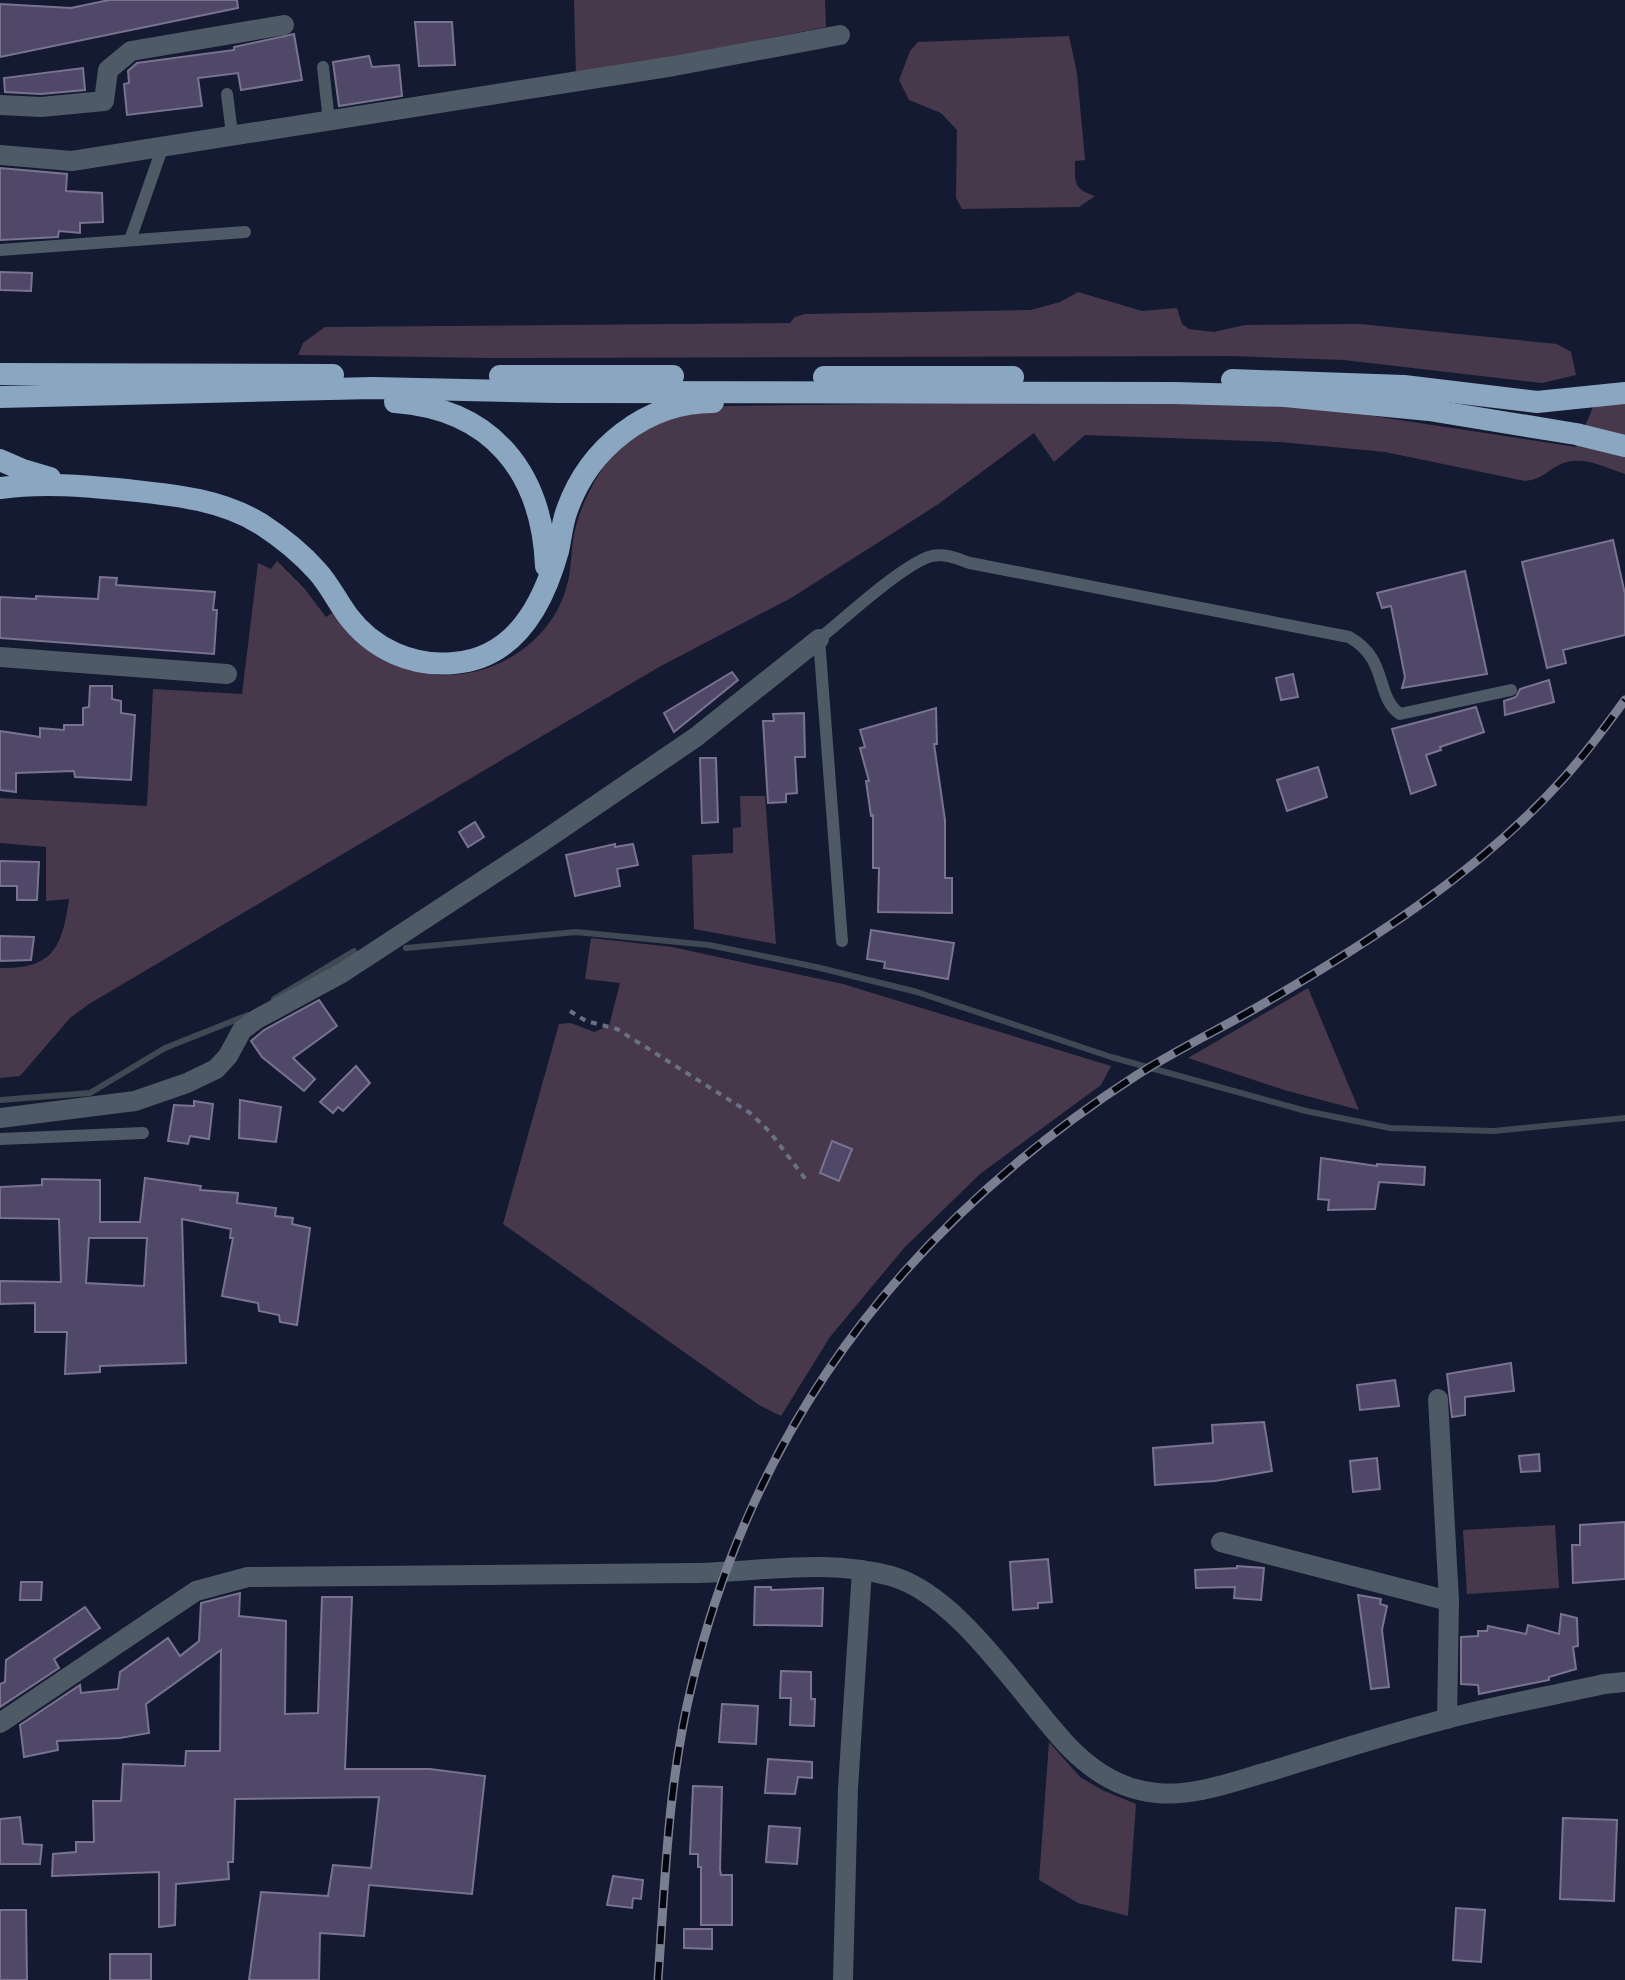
<svg xmlns="http://www.w3.org/2000/svg" width="1625" height="1980" font-family="'Libre Baskerville',serif">
  <style>
    .green { fill: #47394b }
    .lines { fill: none; stroke-linecap: round; stroke-linejoin: round }
    .stream { stroke: #3e4953; stroke-width: 6 }
    .building { fill: #504869; stroke: #797390; stroke-width: 2; fill-rule: evenodd }
    .path { stroke: #6b7184; stroke-width: 4; stroke-dasharray: 6 6; stroke-linecap: butt }
    .service { stroke: #4e5a66; stroke-width: 12 }
    .minor { stroke: #4e5a66; stroke-width: 20 }
    .trunk { stroke: #8aa6c1; stroke-width: 22 }
    .rail-casing { stroke: #797f91; stroke-width: 9 }
    .rail { stroke: #04060f; stroke-width: 6; stroke-dasharray: 18; stroke-linecap: butt }
  </style>
  <rect width="100%" height="100%" fill="#141a31"/>
  <g class="green">
    <polygon points="574,0 825,0 826,27 576,76"/>
    <path d="M1069,36l8,37 8,87 -10,1c0,21 -2,28 20,35l-16,11 -117,2 -6,-11 1,-68 -16,-17 -32,-13 -10,-20 11,-29 8,-9z"/>
    <polygon points="1078,292 1142,311 1177,308 1182,324 1189,329 1214,332 1245,325 1360,324 1557,344 1571,352 1576,375 1542,383 1344,360 1230,356 491,358 298,355 303,343 325,327 790,323 795,317 805,314 1031,310 1060,302"/>
    <path d="M1193,400l141,10 242,37 18,-42 31,-4v73c-21,-7 -43,-19 -64,-10 -15,7 -18,15 -36,17l-140,-29 -105,-10 -195,-7 -31,27 -20,-29 -97,72 -146,93 -132,69 -570,337 -19,14 -50,58 -20,2v-110c53,1 62,-20 69,-69l-23,2v-54l-46,-4v-45l147,8 6,-117 89,5 16,-131 13,6 6,-8 27,27 22,29 6,-4c28,36 61,58 107,62 55,3 111,-32 127,-86 5,-16 5,-32 7,-49 4,-27 18,-55 34,-78 27,-37 75,-50 118,-56z"/>
    <polygon points="740,796 765,796 776,944 694,929 692,855 733,853 733,828 741,827"/>
    <polygon points="591,938 672,947 843,984 1111,1066 1101,1085 980,1174 904,1248 830,1337 781,1416 759,1405 503,1224 559,1024 571,1023 594,1032 609,1026 620,983 585,979"/>
    <polygon points="1308,988 1359,1110 1284,1090 1188,1058"/>
    <polygon points="1555,1525 1559,1588 1467,1594 1463,1530"/>
    <polygon points="1049,1742 1080,1777 1102,1790 1136,1804 1128,1916 1078,1903 1039,1880"/>
  </g>
  <g class="lines">
    <g class="stream">
      <polyline points="406,948 576,932 709,945 816,967 917,992 1111,1057 1306,1111 1390,1128 1494,1131 1625,1118"/>
      <polyline points="274,999 354,951"/>
      <polyline points="0,1100 90,1093 165,1048 248,1015"/>
    </g>
  </g>
  <g class="building">
    <polygon points="109,0 237,0 238,8 0,57 0,4 71,8"/>
    <polygon points="415,22 452,22 455,65 419,66"/>
    <polygon points="294,34 302,80 241,90 238,73 198,78 202,106 127,115 124,84 129,83 128,71 137,63 234,50 234,47"/>
    <polygon points="369,56 372,67 399,65 402,96 339,106 333,62"/>
    <polygon points="83,68 85,90 41,94 5,92 4,78"/>
    <polygon points="0,168 67,174 66,191 102,193 103,222 80,223 80,233 59,231 58,237 0,240"/>
    <polygon points="0,272 32,273 31,291 0,290"/>
    <polygon points="1613,540 1625,594 1625,635 1563,650 1566,663 1547,668 1522,562"/>
    <polygon points="1465,571 1487,674 1402,688 1405,677 1391,606 1382,608 1377,593"/>
    <polygon points="100,577 117,578 116,585 215,592 213,610 217,610 214,654 0,638 0,597 36,599 36,596 98,599"/>
    <polygon points="732,672 738,680 674,732 664,713"/>
    <polygon points="1293,674 1298,697 1281,700 1276,678"/>
    <polygon points="1549,680 1554,702 1505,715 1504,701 1516,697 1520,689"/>
    <polygon points="90,686 112,686 112,699 121,701 121,713 135,715 131,780 75,777 74,771 16,773 16,792 0,790 0,731 40,737 40,728 64,730 64,725 83,725 83,708 89,707"/>
    <polygon points="1476,707 1484,732 1440,747 1441,750 1426,755 1436,785 1411,794 1392,729"/>
    <polygon points="936,708 937,744 934,744 945,820 945,878 952,878 952,913 878,912 879,868 873,868 873,815 871,816 866,781 869,781 860,748 865,747 860,730"/>
    <polygon points="804,713 805,757 795,757 797,793 786,794 786,802 768,803 763,721 774,721 773,714"/>
    <polygon points="700,758 716,758 718,822 702,823"/>
    <polygon points="1318,767 1327,797 1287,811 1277,780"/>
    <polygon points="475,822 484,837 468,847 459,832"/>
    <polygon points="615,844 615,847 633,844 638,865 617,869 620,886 575,896 566,855"/>
    <polygon points="0,861 39,862 37,900 17,900 17,886 0,886"/>
    <polygon points="871,930 954,943 948,979 884,968 885,962 867,959"/>
    <polygon points="0,936 34,937 31,960 0,961"/>
    <polygon points="319,1000 337,1026 293,1058 315,1079 304,1091 262,1057 251,1041 264,1030"/>
    <polygon points="356,1066 370,1083 343,1111 338,1107 333,1113 320,1102"/>
    <polygon points="240,1100 281,1107 276,1142 239,1138"/>
    <polygon points="194,1101 213,1104 209,1139 190,1136 188,1144 168,1141 174,1105 194,1106"/>
    <polygon points="832,1141 852,1149 839,1181 820,1173"/>
    <polygon points="1321,1158 1377,1166 1377,1164 1425,1167 1424,1185 1379,1182 1375,1209 1328,1210 1329,1200 1318,1199"/>
    <path d="M145,1178l56,8 -1,4 38,3 -1,10 39,5 -1,8 18,2 -1,6 18,4 -13,97 -17,-3 -1,-7 -20,-4 -1,-8 -36,-7 11,-58h-3l1,-9 -49,-10 4,144 -86,3v6l-35,2 2,-42h-32v-29l-35,1v-23l61,1 -2,-63 -59,-1v-31l42,-2v-6l58,1v42h40zM89,1238h58l-3,48 -58,-3z"/>
    <polygon points="1511,1363 1514,1391 1465,1397 1465,1415 1452,1417 1447,1374"/>
    <polygon points="1395,1380 1399,1406 1360,1410 1357,1385"/>
    <polygon points="1264,1422 1272,1471 1215,1481 1155,1485 1153,1448 1213,1443 1212,1425"/>
    <polygon points="1539,1454 1540,1471 1521,1472 1519,1456"/>
    <polygon points="1377,1458 1380,1489 1353,1492 1350,1461"/>
    <polygon points="1625,1522 1625,1579 1573,1583 1572,1545 1580,1545 1580,1525"/>
    <polygon points="1048,1559 1052,1602 1038,1603 1038,1608 1013,1610 1010,1562"/>
    <polygon points="1237,1566 1264,1568 1261,1600 1234,1598 1235,1587 1196,1588 1195,1570 1237,1568"/>
    <polygon points="21,1582 42,1582 41,1600 20,1600"/>
    <polygon points="755,1587 771,1587 771,1590 823,1588 822,1626 754,1625"/>
    <polygon points="240,1593 239,1616 286,1621 285,1714 318,1713 322,1597 352,1597 345,1769 430,1769 485,1776 472,1894 369,1885 364,1936 320,1933 319,1980 249,1980 261,1892 328,1896 333,1865 371,1868 379,1797 235,1799 233,1862 228,1862 229,1879 176,1884 175,1925 159,1927 159,1872 52,1876 53,1854 76,1852 76,1842 94,1842 93,1801 121,1801 123,1764 185,1766 186,1751 220,1751 221,1650 146,1704 149,1733 120,1738 57,1741 58,1750 24,1757 20,1725 80,1685 81,1693 118,1689 120,1672 168,1638 180,1656 199,1641 201,1603"/>
    <polygon points="1358,1595 1381,1599 1380,1604 1387,1606 1382,1630 1389,1687 1371,1689"/>
    <polygon points="85,1607 100,1628 54,1659 59,1668 0,1707 0,1684 5,1682 6,1660"/>
    <polygon points="1561,1614 1577,1618 1578,1646 1573,1647 1576,1669 1549,1677 1549,1680 1479,1694 1478,1685 1461,1684 1461,1637 1478,1636 1478,1631 1487,1631 1488,1626 1526,1634 1528,1625 1559,1634"/>
    <polygon points="781,1671 811,1672 811,1699 815,1699 814,1726 790,1725 791,1698 780,1698"/>
    <polygon points="722,1704 758,1706 756,1744 719,1742"/>
    <polygon points="768,1759 812,1762 812,1778 798,1777 795,1794 765,1793"/>
    <polygon points="693,1786 722,1787 720,1869 721,1875 732,1875 732,1925 701,1925 701,1867 698,1867 698,1854 690,1854"/>
    <polygon points="20,1817 23,1844 42,1845 40,1864 0,1864 0,1819"/>
    <polygon points="1563,1818 1617,1820 1614,1901 1560,1899"/>
    <polygon points="769,1826 800,1828 797,1864 766,1862"/>
    <polygon points="613,1876 643,1880 641,1899 633,1898 632,1908 607,1905"/>
    <polygon points="1456,1908 1485,1910 1481,1962 1453,1960"/>
    <polygon points="0,1910 26,1910 27,1980 0,1980"/>
    <polygon points="684,1929 712,1929 712,1949 684,1948"/>
    <rect x="110" y="1954" width="41" height="26"/>
  </g>
  <g class="lines">
    <polyline class="path" points="570,1011 586,1021 617,1029 750,1113 769,1131 807,1181"/>
    <g class="service">
      <polyline points="323,67 329,121"/>
      <polyline points="227,94 232,134"/>
      <polyline points="130,240 163,146"/>
      <polyline points="0,250 245,232"/>
      <path d="M842,941l-23,-302c25,-20 85,-76 113,-83 13,-3 26,3 38,7l379,74c40,22 26,60 51,77l111,-24"/>
      <polyline points="0,1139 143,1133"/>
    </g>
    <g class="minor">
      <polyline points="0,105 41,107 104,101 108,70 131,51 284,25"/>
      <polyline points="0,155 72,161 674,66 840,35"/>
      <polyline points="0,657 227,674"/>
      <polyline points="0,1118 135,1101 187,1083 216,1069 228,1056 242,1030 257,1019 342,973 539,844 696,737 819,639"/>
      <polyline points="1438,1399 1449,1601 1447,1719"/>
      <polyline points="1221,1542 1449,1601"/>
      <path d="M0,1723l196,-132 52,-14c148,-2 297,-3 446,-4 66,-1 132,-15 197,3 68,19 129,119 177,170 24,25 54,44 89,47 37,4 78,-12 114,-22 58,-18 116,-37 175,-52 52,-14 105,-23 158,-35l21,-2"/>
      <polyline points="843,1980 848,1788 862,1570"/>
    </g>
    <g class="trunk">
      <polyline points="0,374 333,375"/>
      <polyline points="500,376 673,376"/>
      <polyline points="824,377 1013,377"/>
      <polyline points="1232,380 1404,386 1537,402 1625,393"/>
      <polyline points="0,397 373,388 558,392 1175,393 1285,396 1429,410 1576,434 1625,446"/>
      <path d="M395,402c97,7 147,70 151,164"/>
      <polyline points="0,460 23,470 50,478"/>
      <path d="M0,488c43,-6 85,-2 127,2 47,5 93,9 134,34 20,13 40,29 56,47 12,13 20,30 31,45 25,33 64,51 106,47 61,-5 89,-58 104,-112 3,-13 4,-28 9,-41 22,-62 79,-108 146,-108"/>
    </g>
    <defs>
      <path id="rail" d="M658,1980c7,-99 10,-199 34,-296 63,-264 218,-463 445,-609 41,-26 85,-47 126,-71 108,-63 215,-131 299,-224 23,-25 43,-53 63,-80"/>
    </defs>
    <use href="#rail" class="rail-casing"/>
    <use href="#rail" class="rail"/>
  </g>
</svg>
